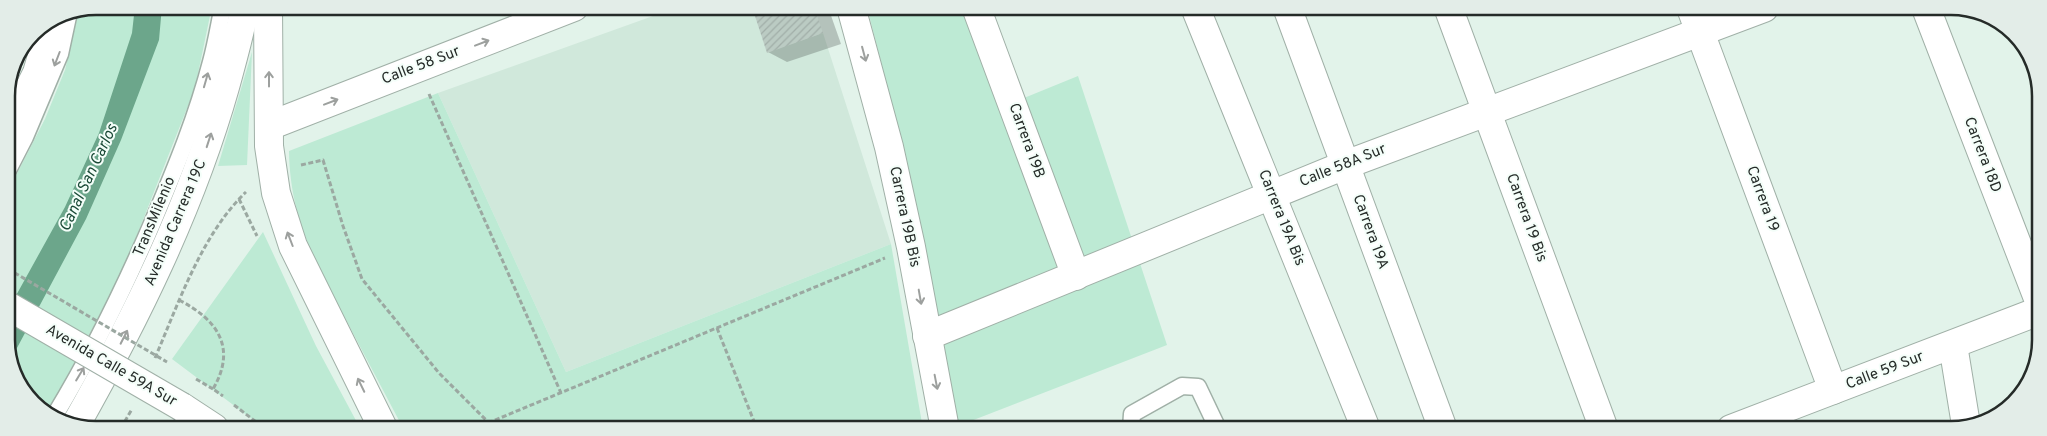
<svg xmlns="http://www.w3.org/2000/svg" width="2047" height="436" font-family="Overpass,sans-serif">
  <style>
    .built { fill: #d0e8db }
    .green { fill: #bdead4 }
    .water { fill: #6ca68b }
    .shadow { fill: #0003 }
    .building { fill: url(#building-hatch) }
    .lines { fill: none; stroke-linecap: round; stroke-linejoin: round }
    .lane-casing { stroke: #a0b0a7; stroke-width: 19 }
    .street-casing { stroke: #a0b0a7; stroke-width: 30 }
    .primary-casing { stroke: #a0b0a7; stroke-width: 30 }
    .highway-casing { stroke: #a0b0a7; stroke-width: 30 }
    .path { stroke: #9ba8a1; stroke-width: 3; stroke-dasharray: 5 2.5; stroke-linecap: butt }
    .lane { stroke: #fff; stroke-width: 16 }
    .street { stroke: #fff; stroke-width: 28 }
    .primary { stroke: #fff; stroke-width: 28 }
    .highway { stroke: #fff; stroke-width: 28 }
    .highway-bridge-casing { stroke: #a0b0a7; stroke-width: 30; stroke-linecap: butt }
    .path-bridge { stroke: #9ba8a1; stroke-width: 3; stroke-dasharray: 5 2.5; stroke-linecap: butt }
    .highway-bridge { stroke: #fff; stroke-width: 28 }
    .oneway { stroke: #9da09e }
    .labels { text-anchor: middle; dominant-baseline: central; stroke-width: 4; stroke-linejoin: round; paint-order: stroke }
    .street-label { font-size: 15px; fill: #252b28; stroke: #f4fef9 }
    .water-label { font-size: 16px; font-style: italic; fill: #1b4a37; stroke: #f4fef9 }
    .rim { fill: none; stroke: #252b28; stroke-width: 2.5 }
  </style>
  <defs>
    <pattern id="building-hatch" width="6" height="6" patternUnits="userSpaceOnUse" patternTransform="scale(1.25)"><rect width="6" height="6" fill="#bbcbc3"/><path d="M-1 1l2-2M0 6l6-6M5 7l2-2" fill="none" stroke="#a1aea8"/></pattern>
  </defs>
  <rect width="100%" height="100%" fill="#e2f3ea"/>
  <polygon class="built" points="678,7 752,7 767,52 823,33 891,244 566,372 438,93"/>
  <g class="green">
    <polygon points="96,6 212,6 195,88 122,273 48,412 33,404 8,358 7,193 45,119 65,70 79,10"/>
    <polygon points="867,7 967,7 1004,106 1078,76 1167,345 958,426 907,165"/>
    <polygon points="252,52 247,165 218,166"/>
    <path d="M438,93l128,279 325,-128 32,185 -520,-1c-19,-36 -38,-72 -57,-108 -31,-58 -56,-102 -57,-169z"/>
    <polygon points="263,232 316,346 360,428 264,428 172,359"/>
  </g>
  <polygon class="water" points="135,6 162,6 159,40 121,140 86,219 10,361 8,358 8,310 65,207 99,133 132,33"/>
  <polygon class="shadow" points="753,7 828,7 841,44 787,62 768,52"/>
  <polygon class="building" points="752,7 814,7 823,33 767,53"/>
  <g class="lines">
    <defs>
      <g id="lane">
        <polyline points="7,172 25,137 60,54 69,12"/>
        <path d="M55,415c38,-63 70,-128 99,-196 22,-52 43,-103 57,-157 5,-18 8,-37 12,-56"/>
        <polyline points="1131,429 1132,414 1182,386 1198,387 1218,429"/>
      </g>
      <g id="street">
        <polyline points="851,7 889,147 911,247 945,429"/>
        <polyline points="976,7 1076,276"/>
        <polyline points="1195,7 1366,429"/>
        <polyline points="1287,7 1443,429"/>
        <polyline points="1448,7 1604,429"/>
        <polyline points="1691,8 1833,390"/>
        <polyline points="1926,8 2039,301"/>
        <polyline points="269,126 574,7"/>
        <polyline points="927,336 1345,165 1764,8"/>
        <polyline points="1953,345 1966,425"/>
        <polyline points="1731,429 2039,311"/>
      </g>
      <g id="primary">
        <polyline points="7,133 37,73 53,19"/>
        <path d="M75,426c61,-108 116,-219 150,-339 7,-26 15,-53 20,-81"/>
      </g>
      <g id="highway">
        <polyline points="268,6 269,146 276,193 293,246 383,428"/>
        <polyline points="182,407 214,428"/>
      </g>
    </defs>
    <use href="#lane" class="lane-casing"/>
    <use href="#street" class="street-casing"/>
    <use href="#primary" class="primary-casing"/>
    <use href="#highway" class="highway-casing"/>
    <g class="path">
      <polyline points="429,94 561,393"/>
      <polyline points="301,165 323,160 343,226 362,279 439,373 494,428"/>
      <polyline points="239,199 257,236"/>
      <path d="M179,300c39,20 58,48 34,89l10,7"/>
      <polyline points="717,328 757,429"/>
      <path d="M155,358c24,-56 47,-124 91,-166"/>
      <polyline points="234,405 264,428"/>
      <polyline points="488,423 885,258"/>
      <polyline points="121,428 132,409"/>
    </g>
    <use href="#lane" class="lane"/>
    <use href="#street" class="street"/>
    <use href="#primary" class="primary"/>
    <use href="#highway" class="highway"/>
    <defs>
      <polyline id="highway-bridge" points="8,306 182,407"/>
    </defs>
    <use href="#highway-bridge" class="highway-bridge-casing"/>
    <g class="path-bridge">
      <polyline points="8,269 167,362"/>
      <polyline points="196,379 213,389"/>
    </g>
    <use href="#highway-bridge" class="highway-bridge"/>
  </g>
  <defs><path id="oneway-shaft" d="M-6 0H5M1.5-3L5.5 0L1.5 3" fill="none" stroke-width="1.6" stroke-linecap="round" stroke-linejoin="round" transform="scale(1.25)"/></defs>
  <g class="oneway">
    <use href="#oneway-shaft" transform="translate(482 43) rotate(-21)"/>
    <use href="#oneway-shaft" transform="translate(864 54) rotate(75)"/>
    <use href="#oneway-shaft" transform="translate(57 59) rotate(111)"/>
    <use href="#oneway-shaft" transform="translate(269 79) rotate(-90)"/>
    <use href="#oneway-shaft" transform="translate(206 80) rotate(-74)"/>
    <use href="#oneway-shaft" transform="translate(331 102) rotate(-21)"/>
    <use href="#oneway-shaft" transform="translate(209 140) rotate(-72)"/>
    <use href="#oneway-shaft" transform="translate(290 239) rotate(-111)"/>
    <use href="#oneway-shaft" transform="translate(920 297) rotate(80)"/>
    <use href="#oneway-shaft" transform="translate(124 337) rotate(-63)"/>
    <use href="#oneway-shaft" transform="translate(80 374) rotate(-59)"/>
    <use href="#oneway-shaft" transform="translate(936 382) rotate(79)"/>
    <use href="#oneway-shaft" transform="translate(361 385) rotate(-116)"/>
  </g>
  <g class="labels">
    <g class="street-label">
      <text transform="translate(421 66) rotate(-21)">Calle 58 Sur</text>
      <text transform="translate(1026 141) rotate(70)">Carrera 19B</text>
      <text transform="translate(1982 155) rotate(69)">Carrera 18D</text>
      <text transform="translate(1343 166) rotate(-22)">Calle 58A Sur</text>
      <text transform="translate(1762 199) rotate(70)">Carrera 19</text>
      <text transform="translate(155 217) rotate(-67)">TransMilenio</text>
      <text transform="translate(904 217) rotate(78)">Carrera 19B Bis</text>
      <text transform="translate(1281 218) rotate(68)">Carrera 19A Bis</text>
      <text transform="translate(1526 218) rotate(70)">Carrera 19 Bis</text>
      <text transform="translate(176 223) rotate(-67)">Avenida Carrera 19C</text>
      <text transform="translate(1370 232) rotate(70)">Carrera 19A</text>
      <text transform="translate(111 366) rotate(30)">Avenida Calle 59A Sur</text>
      <text transform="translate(1885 371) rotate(-21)">Calle 59 Sur</text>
    </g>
    <g class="water-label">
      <text transform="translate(89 178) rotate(-65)">Canal San Carlos</text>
    </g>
  </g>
  <path d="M0 0H2047V436H0ZM96 15H1951A81 81 0 0 1 2032 96V340A81 81 0 0 1 1951 421H96A81 81 0 0 1 15 340V96A81 81 0 0 1 96 15Z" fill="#e3ede8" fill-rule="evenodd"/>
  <path class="rim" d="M96 15H1951A81 81 0 0 1 2032 96V340A81 81 0 0 1 1951 421H96A81 81 0 0 1 15 340V96A81 81 0 0 1 96 15Z"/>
</svg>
